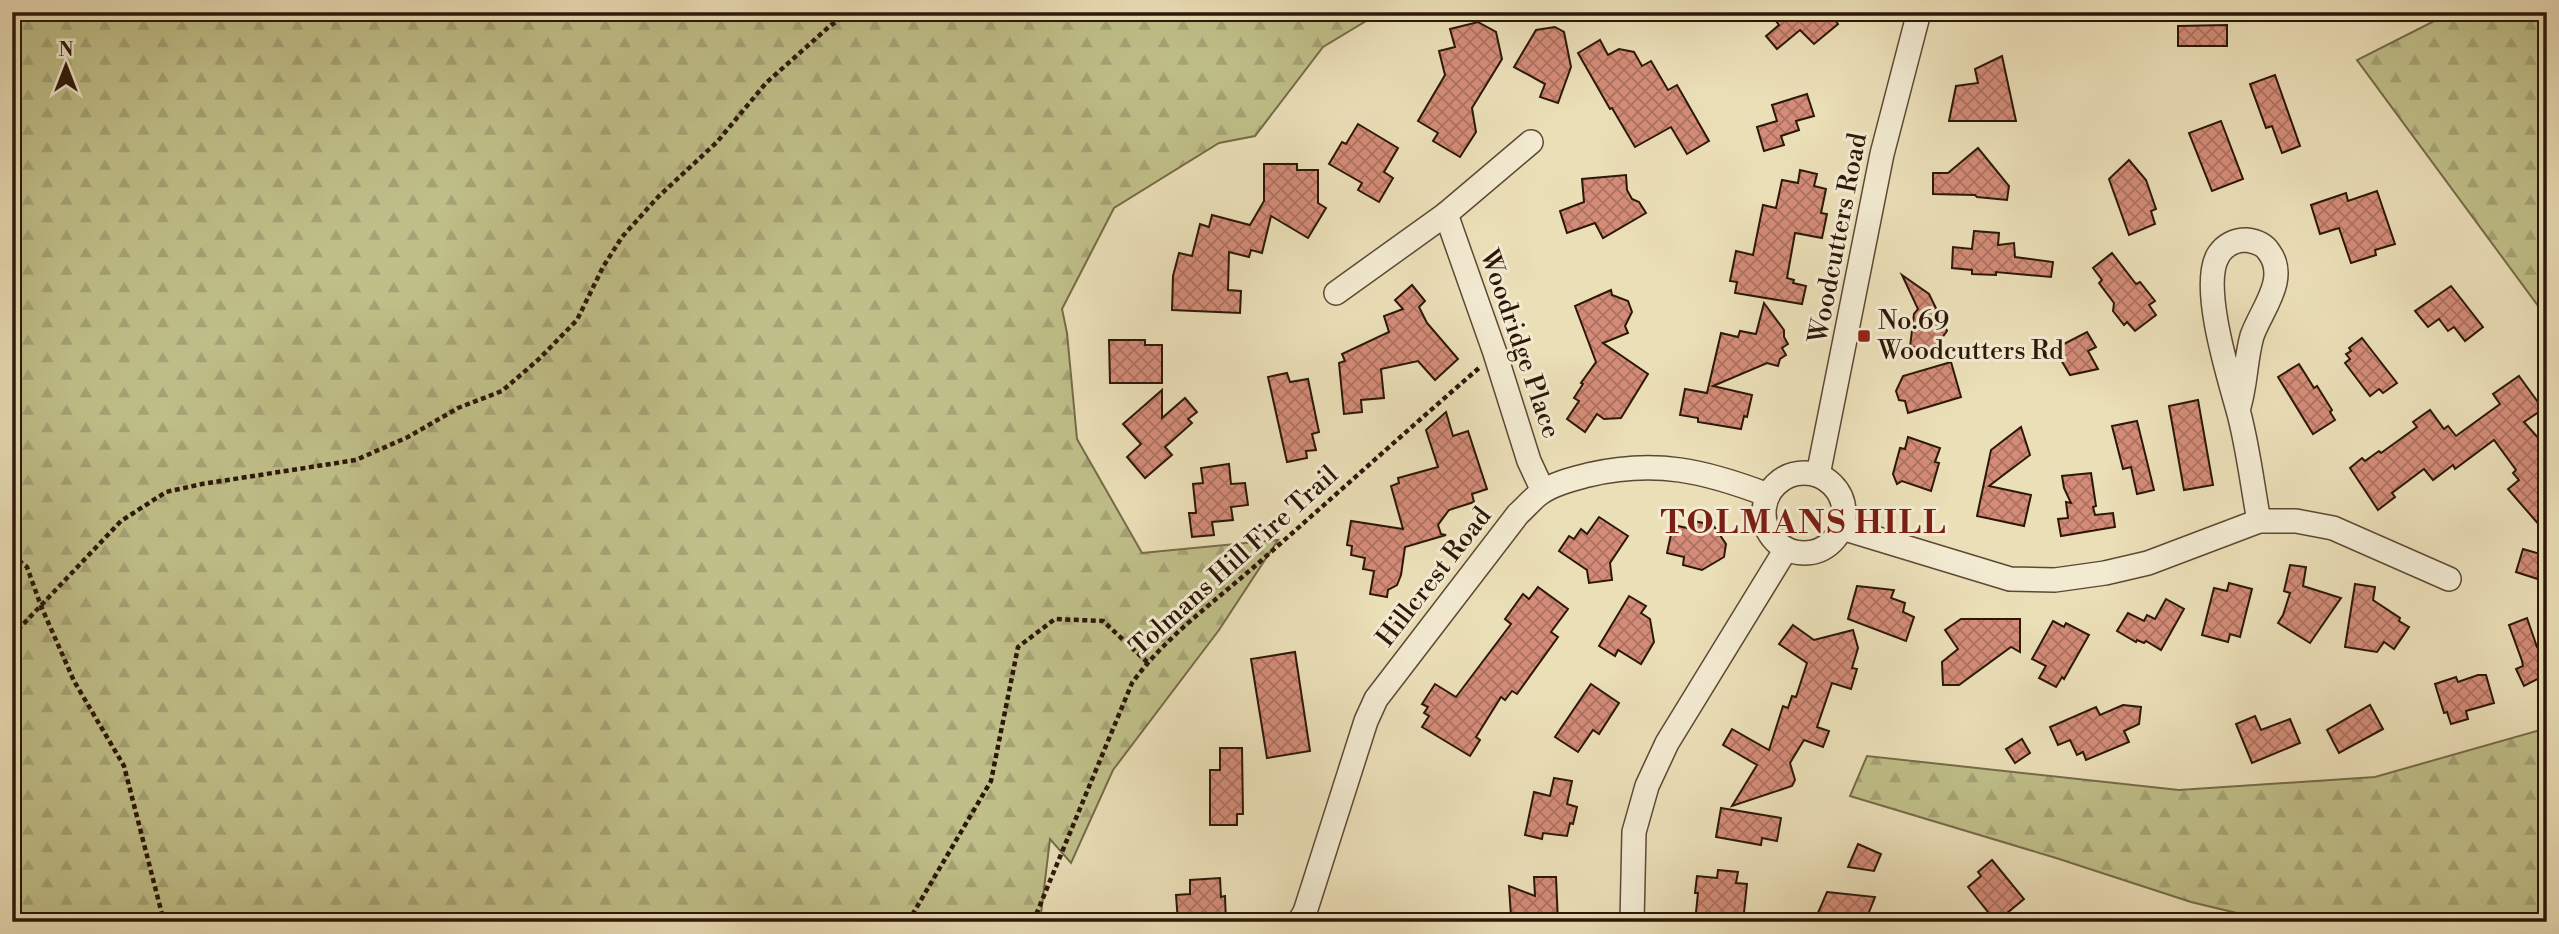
<svg xmlns="http://www.w3.org/2000/svg" width="2559" height="934" font-family="'Libre Bodoni',serif">
  <style>
    .forest { fill: url(#forest-firs); stroke: #766b48; stroke-width: 2 }
    .building { fill: url(#building-cross-hatch); stroke: #2c1707; stroke-width: 2 }
    .lines { fill: none; stroke-linecap: round; stroke-linejoin: round }
    .street-casing { stroke: #5c4933; stroke-width: 26 }
    .path { stroke: #2c1707; stroke-width: 4.5; stroke-dasharray: 5 3.5; stroke-linecap: butt }
    .street { stroke: #f2ead1; stroke-width: 23 }
    .poi-dot { fill: #8f2418; stroke: #f2ead1; stroke-width: 2.5 }
    .labels { text-anchor: middle; dominant-baseline: central; stroke-width: 6; stroke-linejoin: round; paint-order: stroke }
    .street-label { font-size: 26px; fill: #2c1707; stroke: #f2ead1 }
    .poi-label { font-size: 26px; fill: #2c1707; stroke: #f2ead1; text-anchor: start }
    .district-label { font-size: 33px; font-weight: bold; letter-spacing: 2px; fill: #7a1f14; stroke: #f2ead1 }
  </style>
  <defs>
    <pattern id="forest-firs" width="22" height="20" patternUnits="userSpaceOnUse" patternTransform="scale(1.75)"><rect width="22" height="20" fill="#c0bf89"/><path d="M5 1l3.5 6h-7zM16 11l3.5 6h-7z" fill="#a5a375"/></pattern>
    <pattern id="building-cross-hatch" width="8" height="8" patternUnits="userSpaceOnUse" patternTransform="scale(1.75)"><rect width="8" height="8" fill="#d48c78"/><path d="M0 0l8 8M0 8l8-8" fill="none" stroke="#ac7160"/></pattern>
  </defs>
  <rect width="100%" height="100%" fill="#ebdfb8"/>
  <filter id="stains"><feTurbulence type="fractalNoise" baseFrequency=".00286" numOctaves="4"/><feColorMatrix values="0 0 0 0 .2 0 0 0 0 .09 0 0 0 0 .02 0 0 0 .5 -.17"/></filter>
  <radialGradient id="worn" r=".72"><stop offset=".6" stop-color="#630" stop-opacity="0"/><stop offset="1" stop-color="#630" stop-opacity=".3"/></radialGradient>
  <g class="forest">
    <polygon points="12,12 1381,12 1323,47 1255,136 1219,143 1114,208 1062,309 1067,333 1077,439 1142,553 1278,540 1219,630 1113,770 1071,863 1050,839 1040,922 12,922"/>
    <polygon points="2444,16 2547,20 2547,318 2357,60"/>
    <polygon points="2547,728 2547,922 2274,922 2191,902 2056,858 1850,796 1867,756 2179,790 2375,777"/>
  </g>
  <g class="building">
    <polygon points="1769,12 1829,12 1838,24 1814,44 1800,30 1777,49 1766,36 1779,25"/>
    <polygon points="1478,22 1496,32 1502,59 1472,108 1476,132 1460,157 1433,141 1438,133 1418,121 1445,75 1439,51 1455,47 1450,29"/>
    <polygon points="2227,25 2227,46 2178,46 2178,26"/>
    <polygon points="1555,27 1564,32 1571,67 1558,103 1540,97 1545,84 1514,67 1536,30"/>
    <polygon points="1600,40 1608,55 1619,49 1634,52 1642,66 1651,61 1668,90 1677,85 1709,141 1687,154 1671,127 1635,147 1612,108 1610,109 1578,53"/>
    <polygon points="2002,56 2016,121 1949,121 1956,86 1978,83 1975,69"/>
    <polygon points="2275,75 2300,146 2282,153 2272,126 2266,128 2250,84"/>
    <polygon points="1807,94 1814,116 1796,121 1799,130 1781,136 1784,145 1764,151 1757,127 1777,121 1772,105"/>
    <polygon points="2221,121 2243,179 2212,191 2189,133"/>
    <polygon points="1358,124 1398,148 1384,172 1393,178 1379,202 1358,190 1362,183 1329,164 1342,142 1346,144"/>
    <polygon points="1978,148 2009,186 2007,200 1977,197 1975,195 1933,194 1933,173 1948,173"/>
    <polygon points="2129,160 2146,180 2156,209 2151,211 2155,224 2129,235 2109,179"/>
    <polygon points="1264,164 1297,164 1297,170 1318,170 1318,203 1326,208 1308,238 1271,216 1262,253 1251,250 1249,257 1229,252 1228,290 1241,291 1240,313 1172,310 1173,276 1179,253 1192,256 1200,224 1209,227 1212,215 1250,225 1264,201"/>
    <polygon points="1800,170 1817,174 1814,186 1826,189 1821,213 1827,214 1822,238 1795,233 1787,278 1794,280 1793,283 1806,286 1802,304 1735,293 1737,282 1730,281 1736,251 1753,255 1763,205 1776,208 1782,180 1798,183"/>
    <polygon points="1626,175 1627,190 1632,199 1639,202 1646,213 1603,238 1595,223 1567,233 1560,211 1584,202 1582,179"/>
    <polygon points="2377,191 2395,244 2375,250 2376,255 2351,263 2339,228 2320,234 2311,205 2346,193 2348,201"/>
    <polygon points="1974,231 1999,233 1998,245 2014,243 2015,257 2053,262 2051,277 1996,272 1996,275 1972,274 1972,270 1952,268 1953,247 1972,249"/>
    <polygon points="2112,253 2136,284 2140,282 2155,301 2149,305 2156,315 2135,331 2127,322 2124,325 2113,311 2114,303 2099,283 2102,280 2093,268"/>
    <polygon points="1902,275 1929,294 1947,331 1934,349 1910,347 1914,314 1918,309"/>
    <polygon points="1412,285 1425,301 1419,307 1427,323 1458,359 1435,380 1418,361 1381,369 1384,398 1361,400 1362,412 1344,414 1339,363 1345,361 1342,354 1389,332 1384,316 1403,309 1395,300"/>
    <polygon points="2451,286 2483,327 2465,341 2454,327 2448,331 2439,319 2428,327 2415,311"/>
    <polygon points="1611,290 1612,295 1628,301 1632,312 1625,326 1628,333 1603,343 1648,374 1621,418 1604,419 1597,414 1585,432 1567,419 1579,401 1574,398 1583,384 1581,383 1596,362 1575,306"/>
    <polygon points="1764,303 1784,330 1784,337 1788,344 1782,348 1786,355 1780,359 1778,366 1767,363 1713,386 1752,395 1747,417 1744,416 1741,429 1698,422 1698,418 1680,415 1685,389 1707,393 1721,333 1738,337 1740,331 1756,334"/>
    <polygon points="2087,332 2096,347 2088,351 2098,369 2070,375 2057,353 2062,350 2060,346"/>
    <polygon points="2362,338 2397,383 2383,393 2379,389 2370,396 2345,363 2350,359 2346,354 2351,351 2349,348"/>
    <polygon points="1109,340 1145,340 1145,345 1162,345 1162,383 1110,383"/>
    <polygon points="1951,362 1961,397 1908,413 1905,401 1899,400 1896,391 1903,376"/>
    <polygon points="2299,364 2314,388 2317,386 2332,410 2330,412 2335,420 2313,434 2278,377"/>
    <polygon points="1287,373 1290,382 1308,379 1319,432 1312,434 1316,450 1306,451 1307,458 1287,462 1268,377"/>
    <polygon points="2519,376 2543,409 2524,422 2547,448 2547,534 2508,489 2519,480 2513,473 2516,470 2494,440 2455,469 2453,465 2433,480 2424,469 2392,493 2395,497 2378,510 2350,468 2362,458 2365,461 2379,451 2381,453 2417,427 2413,422 2430,410 2444,429 2448,426 2456,436 2500,404 2493,394"/>
    <polygon points="1162,390 1162,418 1185,398 1197,412 1188,419 1192,423 1165,447 1172,455 1145,478 1127,457 1141,444 1123,424"/>
    <polygon points="2198,400 2213,485 2184,490 2169,406"/>
    <polygon points="1446,412 1453,436 1468,431 1487,489 1472,494 1474,502 1449,510 1438,525 1441,534 1446,535 1405,547 1401,575 1397,585 1388,590 1387,597 1370,594 1374,571 1363,569 1365,558 1351,555 1352,546 1347,545 1351,521 1403,529 1391,486 1399,483 1398,478 1438,467 1426,430"/>
    <polygon points="2137,421 2154,490 2137,494 2131,467 2123,469 2112,426"/>
    <polygon points="2021,427 2030,455 1989,486 2031,495 2024,526 1977,516 1991,450"/>
    <polygon points="1908,437 1940,448 1935,462 1939,463 1931,491 1902,481 1897,484 1893,474 1900,448 1905,449"/>
    <polygon points="1229,464 1231,484 1245,483 1248,505 1231,507 1233,520 1212,522 1214,535 1192,537 1189,513 1196,513 1193,484 1203,483 1201,468"/>
    <polygon points="2091,473 2096,506 2093,507 2095,515 2113,513 2115,527 2061,536 2058,519 2068,518 2066,502 2071,503 2064,488 2062,476"/>
    <polygon points="1599,517 1628,536 1610,563 1612,580 1589,583 1587,570 1559,551 1569,536 1574,539 1581,529 1587,534"/>
    <polygon points="1694,521 1713,525 1726,544 1724,557 1702,570 1683,565 1684,557 1667,553 1673,525 1692,529"/>
    <polygon points="2523,549 2547,556 2547,582 2516,572"/>
    <polygon points="2290,565 2306,567 2303,586 2341,598 2310,643 2278,623 2283,615 2290,593 2284,591"/>
    <polygon points="2229,583 2252,589 2240,637 2230,634 2228,642 2202,635 2214,588 2227,591"/>
    <polygon points="2355,584 2375,587 2373,600 2400,618 2399,621 2409,627 2394,649 2384,642 2377,652 2345,647"/>
    <polygon points="1857,586 1894,590 1891,598 1905,603 1903,612 1914,617 1906,641 1848,619"/>
    <polygon points="1538,587 1568,609 1551,632 1558,637 1517,694 1512,691 1505,700 1501,697 1476,737 1480,740 1470,756 1422,727 1429,716 1424,713 1428,707 1422,704 1435,684 1456,697 1511,624 1505,619 1523,594 1529,599"/>
    <polygon points="1629,596 1646,606 1641,613 1650,619 1654,642 1641,664 1618,650 1615,656 1599,646"/>
    <polygon points="2166,599 2184,609 2161,650 2146,641 2144,643 2137,640 2136,642 2117,631 2128,613 2144,621 2147,615 2155,619"/>
    <polygon points="2527,618 2537,647 2547,643 2547,674 2524,686 2516,669 2523,666 2522,661 2509,625"/>
    <polygon points="1961,619 2020,619 2020,652 2011,647 1959,685 1943,685 1942,662 1958,649 1945,630"/>
    <polygon points="2053,621 2064,627 2066,623 2089,635 2064,679 2062,677 2056,687 2039,678 2046,666 2032,659"/>
    <polygon points="1793,625 1814,640 1853,630 1858,648 1852,668 1857,669 1851,689 1832,683 1817,727 1829,731 1823,747 1804,740 1790,763 1795,780 1792,786 1732,806 1757,765 1723,745 1732,729 1769,750 1783,706 1788,708 1792,696 1796,697 1807,663 1779,644"/>
    <polygon points="1295,652 1310,751 1267,758 1251,659"/>
    <polygon points="2478,675 2486,675 2494,703 2466,711 2468,719 2451,724 2447,712 2444,713 2435,684 2456,677 2458,682"/>
    <polygon points="1591,684 1619,703 1599,734 1593,730 1578,752 1555,737"/>
    <polygon points="2123,705 2141,707 2139,724 2124,731 2129,742 2086,760 2083,752 2077,755 2070,740 2058,745 2050,727 2096,707 2100,715"/>
    <polygon points="2370,705 2383,729 2339,753 2327,730"/>
    <polygon points="2255,716 2261,730 2290,719 2300,743 2252,763 2236,724"/>
    <polygon points="2022,739 2030,753 2015,763 2006,749"/>
    <polygon points="1220,748 1242,748 1243,814 1237,814 1237,825 1210,825 1210,770 1220,770"/>
    <polygon points="1554,778 1572,781 1567,804 1577,807 1573,824 1570,823 1567,836 1543,833 1542,839 1525,835 1534,792 1550,796"/>
    <polygon points="1721,808 1781,818 1777,841 1762,838 1761,845 1716,837"/>
    <polygon points="1858,844 1881,854 1874,871 1848,867"/>
    <polygon points="1992,860 2024,899 1996,922 1968,887 1981,876 1978,872"/>
    <polygon points="1718,870 1738,872 1736,883 1747,884 1743,922 1695,922 1698,893 1695,893 1697,876 1717,878"/>
    <polygon points="1534,877 1556,877 1558,922 1526,922 1511,916 1509,886 1535,896"/>
    <polygon points="1220,878 1221,897 1225,896 1226,922 1178,922 1176,895 1190,894 1190,880"/>
    <polygon points="1827,892 1875,897 1865,922 1814,922"/>
  </g>
  <g class="lines">
    <defs>
      <g id="street">
        <polyline points="1446,214 1495,353 1529,461 1543,491"/>
        <polyline points="1336,293 1446,214 1531,142"/>
        <path d="M2238,410c8,-24 7,-49 14,-74 9,-26 37,-57 17,-84 -5,-8 -14,-11 -23,-12 -11,0 -21,5 -27,14 -20,29 10,123 19,156 10,36 14,74 21,111"/>
        <circle cx="1804" cy="513" r="40"/>
        <polyline points="1818,475 1882,154 1919,12"/>
        <polyline points="1842,528 2010,579 2055,580 2105,573 2148,563 2259,521 2296,521 2333,528 2449,579"/>
        <path d="M1299,922l6,-10 61,-191 10,-22 142,-185c8,-7 15,-16 24,-22 13,-9 31,-13 46,-17 68,-16 117,-4 180,20"/>
        <polyline points="1632,922 1634,832 1647,786 1667,743 1786,549"/>
      </g>
    </defs>
    <use href="#street" class="street-casing"/>
    <g class="path">
      <polyline points="12,555 27,567 41,606 74,681 124,766 164,922"/>
      <polyline points="12,636 121,521 166,492 202,484 356,460 408,437 458,408 502,391 539,359 577,320 603,267 622,237 658,197 717,142 766,83 831,25 852,12"/>
      <polyline points="908,922 991,781 1018,647 1055,619 1103,621 1147,662"/>
      <path d="M1033,922l99,-239c33,-46 81,-80 123,-117 75,-66 149,-133 224,-198"/>
    </g>
    <use href="#street" class="street"/>
  </g>
  <rect class="poi-dot" x="1857" y="329" width="14" height="14" rx="3.5"/>
  <g class="labels">
    <g class="street-label">
      <text transform="translate(1838 238) rotate(-79)">Woodcutters Road</text>
      <text transform="translate(1520 344) rotate(71)">Woodridge Place</text>
      <text transform="translate(1234 561) rotate(-42)">Tolmans Hill Fire Trail</text>
      <text transform="translate(1434 577) rotate(-52)">Hillcrest Road</text>
    </g>
    <g class="poi-label">
      <text x="1878" y="321">No.69<tspan x="1878" dy="30">Woodcutters Rd</tspan></text>
    </g>
    <g class="district-label">
      <text x="1804" y="523">TOLMANS HILL</text>
    </g>
  </g>
  <rect width="2559" height="934" fill="none" stroke="#ebdfb8" stroke-width="42"/>
  <rect x="14" y="14" width="2531" height="906" fill="none" stroke="#2c1707" stroke-width="3.5"/>
  <rect x="21" y="21" width="2517" height="892" fill="none" stroke="#2c1707" stroke-width="2"/>
  <g transform="translate(66 66)" stroke="#f2ead1" stroke-width="5" paint-order="stroke">
  <path d="M0-5L12 26L0 18L-12 26Z" fill="#2c1707"/>
  <text y="-10" font-size="19" font-weight="bold" text-anchor="middle" fill="#2c1707">N</text>
  </g>
  <rect width="100%" height="100%" filter="url(#stains)"/>
  <rect width="100%" height="100%" fill="url(#worn)"/>
</svg>
